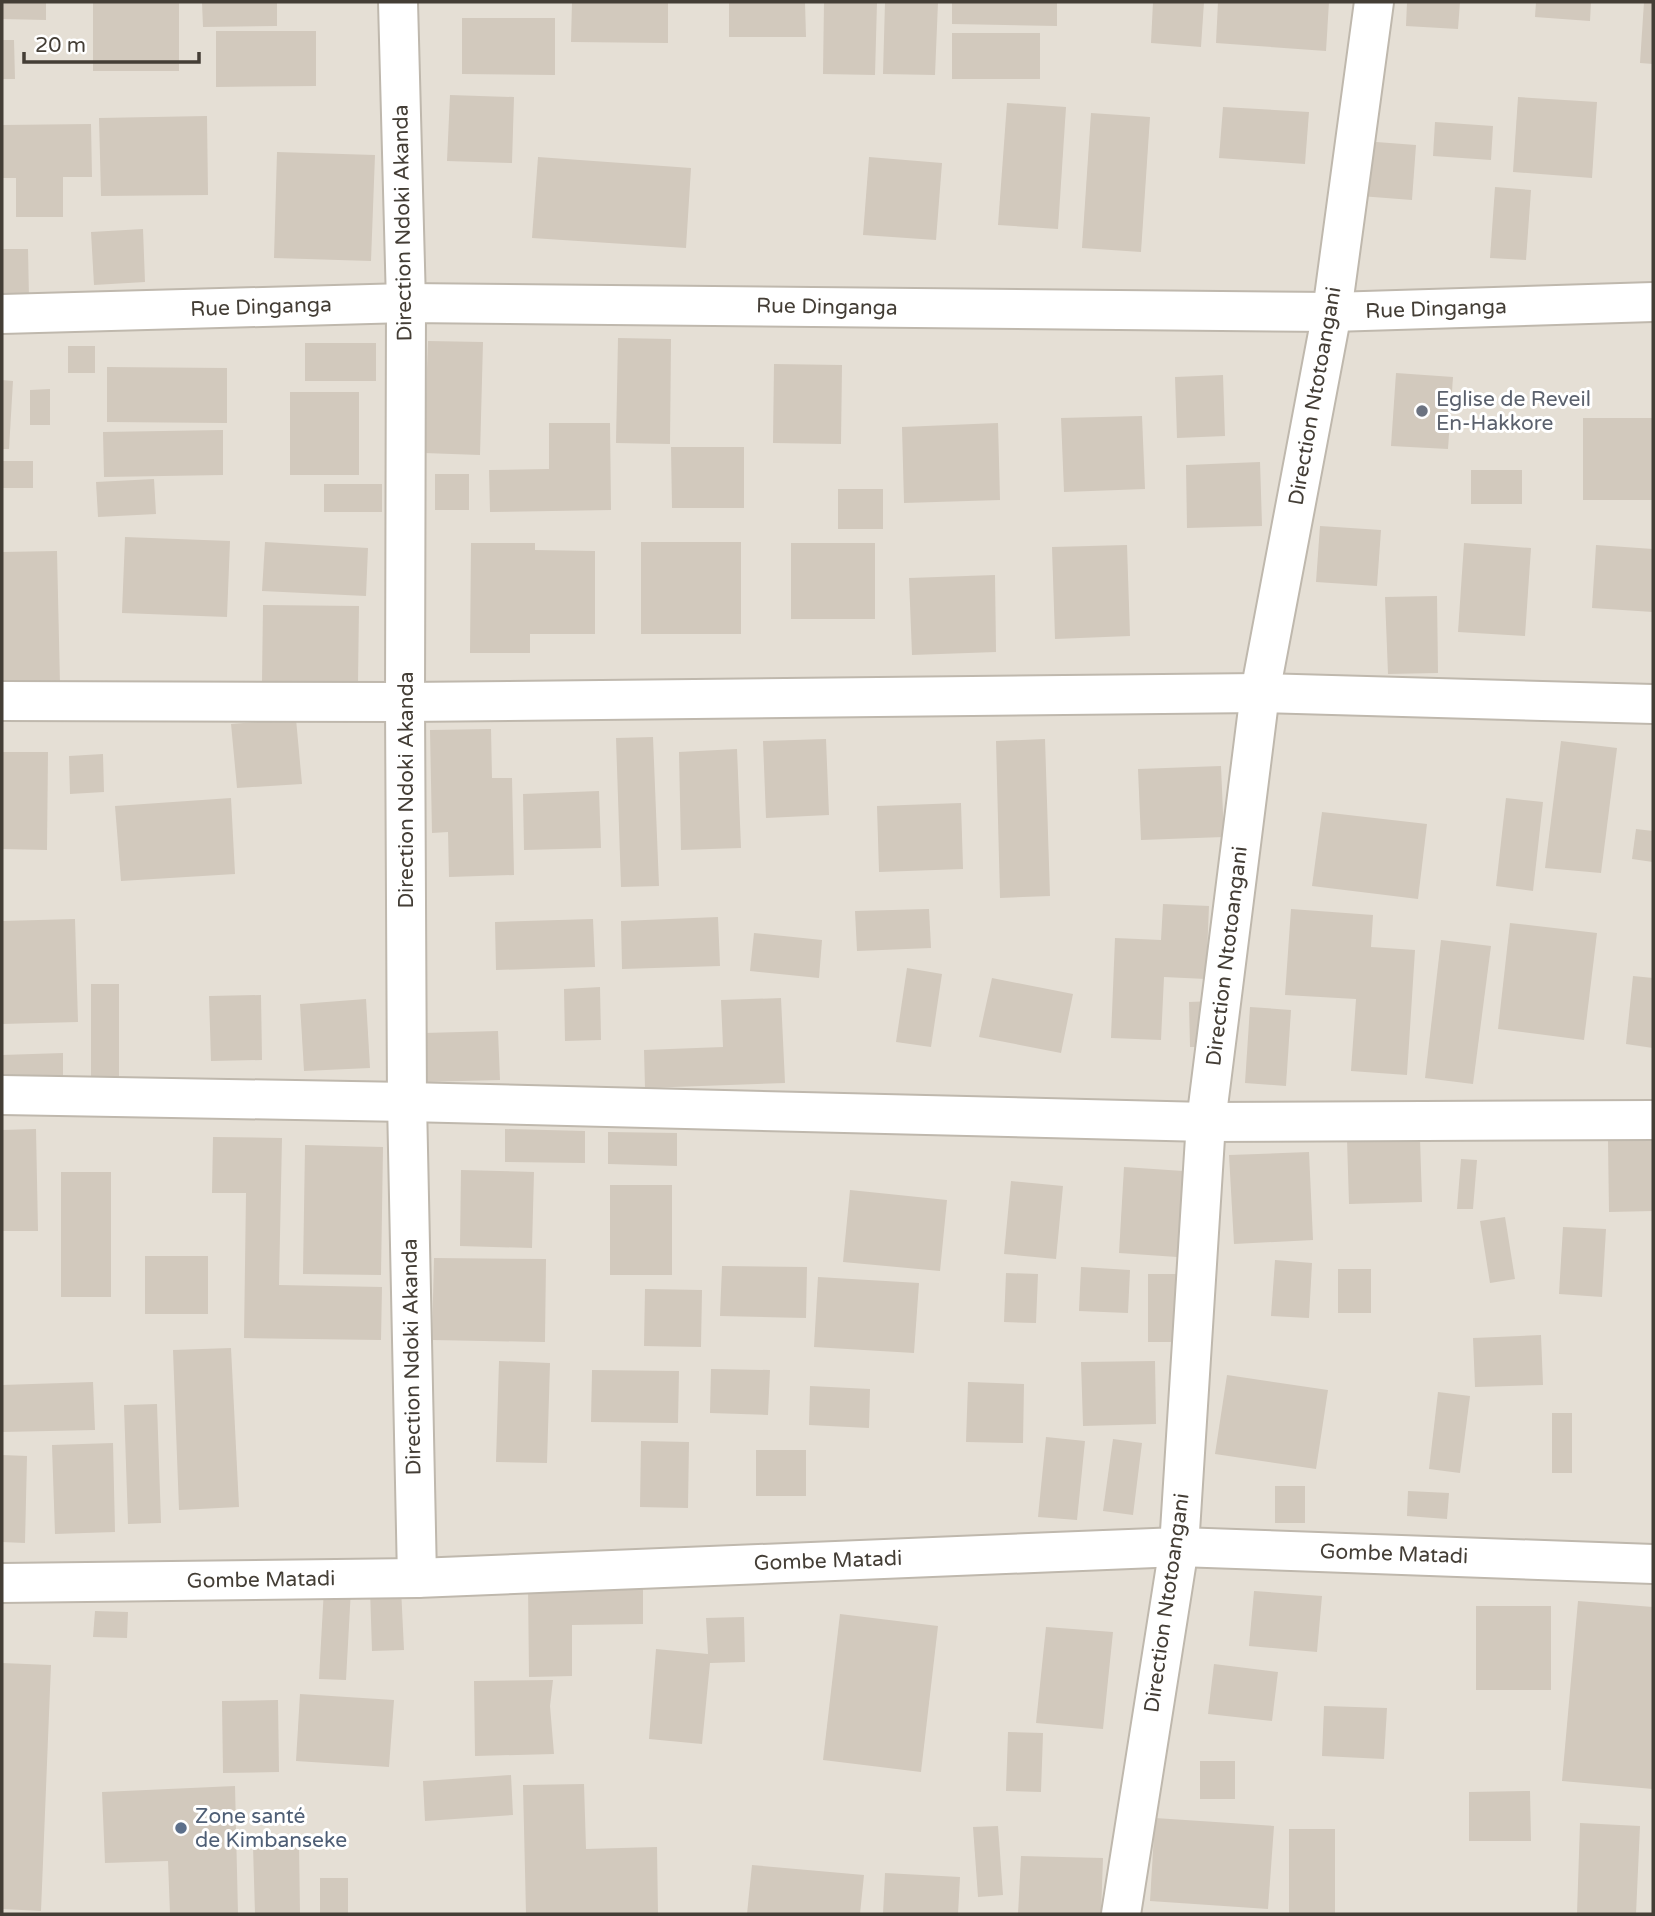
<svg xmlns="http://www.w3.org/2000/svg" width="1655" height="1916" font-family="'Varela Round',sans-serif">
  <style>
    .residential { fill: #e5dfd5 }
    .building { fill: #d2c9bd }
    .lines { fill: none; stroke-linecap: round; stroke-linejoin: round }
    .minor-casing { stroke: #bfb8ad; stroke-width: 42 }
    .minor { stroke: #fff; stroke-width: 38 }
    .worship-dot { fill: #6b7280; stroke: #fff; stroke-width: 2.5 }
    .service-dot { fill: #5c6f8a; stroke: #fff; stroke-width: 2.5 }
    .labels { text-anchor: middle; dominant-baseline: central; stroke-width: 6; stroke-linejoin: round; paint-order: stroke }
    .street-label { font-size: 21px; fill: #443e36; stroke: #fff }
    .worship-label { font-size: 21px; fill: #5b616d; stroke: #fff; text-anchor: start }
    .service-label { font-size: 21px; fill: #4e5e75; stroke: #fff; text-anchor: start }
  </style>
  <rect width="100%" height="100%" fill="#f1eee6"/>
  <rect class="residential" x="2" y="2" width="1651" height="1912"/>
  <g class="building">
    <polygon points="2,2 46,2 46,20 2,19"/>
    <rect x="93" y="2" width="86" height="69"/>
    <polygon points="202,2 277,2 277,26 203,27"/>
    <polygon points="572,2 668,2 668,43 571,42"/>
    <polygon points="729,2 805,2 806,37 729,37"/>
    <polygon points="824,2 877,2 875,75 823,74"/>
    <polygon points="885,2 938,2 935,75 883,74"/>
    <polygon points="952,2 1057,2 1057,26 952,24"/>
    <polygon points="1153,2 1204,2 1201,47 1151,43"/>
    <polygon points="1218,2 1329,2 1326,51 1216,43"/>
    <polygon points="1407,2 1460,2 1458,29 1406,26"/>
    <polygon points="1536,2 1591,2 1590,21 1535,17"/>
    <polygon points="1644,2 1653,2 1653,64 1640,63"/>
    <polygon points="462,18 555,18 555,75 462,74"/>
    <polygon points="216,31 316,31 316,86 216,87"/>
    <rect x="952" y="33" width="88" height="46"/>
    <polygon points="2,40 14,40 15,79 2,79"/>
    <polygon points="450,95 514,97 512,163 447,161"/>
    <polygon points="1518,97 1597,102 1592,178 1513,172"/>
    <polygon points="1007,103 1066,107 1058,229 998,225"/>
    <polygon points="1223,107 1309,112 1305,164 1219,158"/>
    <polygon points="1091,113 1150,117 1141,252 1082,248"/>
    <polygon points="207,116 208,195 101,196 99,118"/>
    <polygon points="1435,122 1493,126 1491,160 1433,156"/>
    <polygon points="91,124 92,177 63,177 63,217 16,217 16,178 2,178 2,125"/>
    <polygon points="1363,141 1416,145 1412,200 1360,196"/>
    <polygon points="277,152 375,155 371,261 274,258"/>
    <polygon points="538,157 691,168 686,248 532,238"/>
    <polygon points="869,157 942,163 936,240 863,235"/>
    <polygon points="1495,187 1531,190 1526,260 1490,258"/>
    <polygon points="143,229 145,282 94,285 91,232"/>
    <polygon points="2,249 28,249 29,298 2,298"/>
    <polygon points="618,338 671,339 670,444 616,443"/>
    <polygon points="428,341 483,342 480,455 424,453"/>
    <rect x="305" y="343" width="71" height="38"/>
    <rect x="68" y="346" width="27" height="27"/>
    <polygon points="774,364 842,365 841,444 773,443"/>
    <polygon points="107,367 227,368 227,423 107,422"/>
    <polygon points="1396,373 1453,377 1448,449 1391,446"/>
    <polygon points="1223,375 1225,436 1177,438 1175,377"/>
    <polygon points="2,380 13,381 9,449 2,449"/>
    <polygon points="50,389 50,425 30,425 30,390"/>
    <rect x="290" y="392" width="69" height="83"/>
    <polygon points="1142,416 1145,489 1064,492 1061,418"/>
    <rect x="1583" y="418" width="70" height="82"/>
    <polygon points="549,423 610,423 611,510 490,512 489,470 549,469"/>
    <polygon points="998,423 1000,500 904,503 902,427"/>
    <polygon points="223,430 223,475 104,477 103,432"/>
    <polygon points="671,447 744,447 744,508 672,508"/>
    <rect x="2" y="461" width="31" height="27"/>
    <polygon points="1260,462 1262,526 1187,528 1186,465"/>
    <rect x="1471" y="470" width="51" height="34"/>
    <rect x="435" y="474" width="34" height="36"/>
    <polygon points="154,479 156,514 98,517 96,482"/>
    <rect x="324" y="484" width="58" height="28"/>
    <rect x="838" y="489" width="45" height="40"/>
    <polygon points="1320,526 1381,530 1377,586 1316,582"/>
    <polygon points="125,537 230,541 227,617 122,613"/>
    <polygon points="265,542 368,548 366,596 262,591"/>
    <rect x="641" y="542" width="100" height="92"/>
    <polygon points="471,543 535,543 535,550 595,551 595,634 530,634 530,653 470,653"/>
    <rect x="791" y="543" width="84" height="76"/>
    <polygon points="1464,543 1531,548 1525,636 1458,632"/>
    <polygon points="1127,545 1130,636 1055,639 1052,547"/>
    <polygon points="1596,545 1653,549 1653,612 1592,608"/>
    <polygon points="57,551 60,685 2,687 2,552"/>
    <polygon points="995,575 996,652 912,655 909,578"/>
    <polygon points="1437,596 1438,673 1388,674 1385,597"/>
    <polygon points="263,605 359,606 358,684 262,682"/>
    <polygon points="296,719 302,784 237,788 231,724"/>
    <polygon points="491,729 492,778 512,778 514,875 449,877 448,832 432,833 430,730"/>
    <polygon points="653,737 659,886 621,887 616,738"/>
    <polygon points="826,739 829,815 766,818 763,741"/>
    <polygon points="1045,739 1050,896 1000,898 996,741"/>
    <polygon points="1561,741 1617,748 1601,873 1545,868"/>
    <polygon points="737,749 741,848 681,850 679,752"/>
    <polygon points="2,752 48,752 47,850 2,849"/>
    <polygon points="103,754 104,792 70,794 69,756"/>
    <polygon points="1221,766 1224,837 1141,840 1138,769"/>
    <polygon points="599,791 601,848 524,850 523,794"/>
    <polygon points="231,798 235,874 121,881 115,806"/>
    <polygon points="1506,798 1543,802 1533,891 1496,886"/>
    <polygon points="961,803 963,869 879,872 877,806"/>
    <polygon points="1322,812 1427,824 1418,899 1312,886"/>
    <polygon points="1636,829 1653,831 1653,862 1632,859"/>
    <polygon points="1163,904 1209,906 1206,979 1164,977 1161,1040 1111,1038 1115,938 1161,940"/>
    <polygon points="929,909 931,948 857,951 855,911"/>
    <polygon points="1291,909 1373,915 1371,947 1415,950 1407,1075 1351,1071 1356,999 1285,995"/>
    <polygon points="718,917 720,966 622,969 621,921"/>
    <polygon points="75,919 78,1022 2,1024 2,921"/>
    <polygon points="593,919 595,967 496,970 495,922"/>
    <polygon points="1510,923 1597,933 1584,1040 1498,1029"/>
    <polygon points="754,933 822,940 819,978 750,971"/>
    <polygon points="1441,940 1491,946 1473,1084 1425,1078"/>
    <polygon points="907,968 942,974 931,1047 896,1042"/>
    <polygon points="1633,976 1653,978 1653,1048 1626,1044"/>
    <polygon points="992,978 1073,994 1061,1053 979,1037"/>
    <rect x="91" y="984" width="28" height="96"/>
    <polygon points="600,987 601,1040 565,1041 564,989"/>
    <polygon points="261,995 262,1060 211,1061 209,996"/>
    <polygon points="781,998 785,1083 645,1088 644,1050 723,1047 721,1000"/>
    <polygon points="366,999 370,1068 304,1071 300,1004"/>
    <polygon points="1214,1001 1216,1047 1190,1047 1189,1002"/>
    <polygon points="1250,1007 1291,1010 1286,1086 1245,1083"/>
    <polygon points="498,1031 500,1080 425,1082 424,1033"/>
    <polygon points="63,1053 63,1086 2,1087 2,1055"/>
    <polygon points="36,1129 38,1231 2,1231 2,1130"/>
    <polygon points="505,1129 585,1131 585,1163 505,1162"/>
    <polygon points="608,1132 677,1133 677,1166 608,1164"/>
    <polygon points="213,1137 282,1138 279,1285 382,1287 381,1340 244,1338 246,1193 212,1193"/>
    <polygon points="1420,1139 1422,1202 1349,1204 1347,1140"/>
    <polygon points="1653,1140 1653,1211 1609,1212 1608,1141"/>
    <polygon points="305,1145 383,1147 381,1275 303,1274"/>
    <polygon points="1309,1152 1313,1240 1234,1244 1229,1155"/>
    <polygon points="1461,1159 1477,1160 1473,1209 1457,1209"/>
    <polygon points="1124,1167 1183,1171 1177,1257 1119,1253"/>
    <polygon points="461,1170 534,1172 532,1248 460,1246"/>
    <rect x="61" y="1172" width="50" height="125"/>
    <polygon points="1011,1181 1063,1186 1056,1259 1004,1254"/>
    <rect x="610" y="1185" width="62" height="90"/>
    <polygon points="850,1190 947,1200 940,1271 843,1262"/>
    <polygon points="1505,1217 1515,1279 1490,1283 1480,1221"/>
    <polygon points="1563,1227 1606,1229 1602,1297 1559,1294"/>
    <rect x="145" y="1256" width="63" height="58"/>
    <polygon points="434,1258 546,1259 545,1342 432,1340"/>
    <polygon points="1275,1260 1312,1263 1309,1318 1271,1316"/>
    <polygon points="722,1266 807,1267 806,1318 720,1316"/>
    <polygon points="1081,1267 1130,1270 1128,1313 1079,1311"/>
    <rect x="1338" y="1269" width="33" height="44"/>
    <polygon points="1006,1273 1038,1274 1036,1323 1004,1322"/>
    <rect x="1148" y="1274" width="30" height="68"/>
    <polygon points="818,1277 919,1283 914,1353 814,1347"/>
    <polygon points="645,1289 702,1290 701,1347 644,1346"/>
    <polygon points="1541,1335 1543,1385 1475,1387 1473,1338"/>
    <polygon points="231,1348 239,1507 179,1510 173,1350"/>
    <polygon points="499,1361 550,1363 547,1463 496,1462"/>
    <polygon points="1155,1361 1156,1424 1083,1426 1081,1362"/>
    <polygon points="711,1369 770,1370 768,1415 710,1413"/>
    <polygon points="592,1370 679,1371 678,1423 591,1422"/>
    <polygon points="1227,1375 1328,1390 1316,1469 1215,1454"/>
    <polygon points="93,1382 95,1430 2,1432 2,1385"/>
    <polygon points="968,1382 1024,1384 1023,1443 966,1442"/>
    <polygon points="810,1386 870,1389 869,1428 809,1425"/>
    <polygon points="1438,1392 1470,1396 1460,1473 1429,1469"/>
    <polygon points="157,1404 161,1523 128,1524 124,1405"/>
    <rect x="1552" y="1413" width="20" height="60"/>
    <polygon points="1046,1437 1085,1441 1077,1520 1038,1517"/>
    <polygon points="1113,1439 1142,1443 1133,1515 1103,1511"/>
    <polygon points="641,1441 689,1442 688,1508 640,1507"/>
    <polygon points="113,1443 115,1532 55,1534 52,1445"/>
    <rect x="756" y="1450" width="50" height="46"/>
    <polygon points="2,1455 27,1456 25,1543 2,1542"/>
    <rect x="1275" y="1486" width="30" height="37"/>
    <polygon points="1408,1491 1449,1493 1447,1519 1407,1516"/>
    <polygon points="643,1584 643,1624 572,1625 572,1676 529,1677 528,1585"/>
    <polygon points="324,1588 351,1589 346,1680 319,1679"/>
    <polygon points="401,1588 404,1650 372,1651 370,1589"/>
    <polygon points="1254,1591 1322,1596 1317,1652 1249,1646"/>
    <polygon points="1578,1601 1653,1607 1653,1789 1562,1781"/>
    <rect x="1476" y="1606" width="75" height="84"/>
    <polygon points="95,1611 128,1612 127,1638 93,1637"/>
    <polygon points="840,1614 938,1626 921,1772 823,1760"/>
    <polygon points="744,1617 745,1662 710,1663 702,1744 649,1739 656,1649 708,1654 706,1618"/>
    <polygon points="1046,1627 1113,1632 1103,1729 1036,1723"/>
    <polygon points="2,1663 51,1665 41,1911 2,1909"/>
    <polygon points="1214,1664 1278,1672 1272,1721 1208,1714"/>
    <polygon points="553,1680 550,1706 554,1754 475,1756 474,1681"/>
    <polygon points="300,1694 394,1700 389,1767 296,1761"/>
    <polygon points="278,1700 279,1772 223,1773 222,1701"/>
    <polygon points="1324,1706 1387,1708 1384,1759 1322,1756"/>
    <polygon points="1008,1732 1043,1733 1041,1792 1006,1791"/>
    <rect x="1200" y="1761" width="35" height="38"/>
    <polygon points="511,1775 513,1815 425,1821 423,1781"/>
    <polygon points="584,1784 586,1849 657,1847 658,1914 526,1914 523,1785"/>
    <polygon points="235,1786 238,1914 170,1914 168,1861 105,1863 102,1792"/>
    <polygon points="1530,1791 1531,1841 1469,1841 1469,1792"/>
    <polygon points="1155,1818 1274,1826 1268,1909 1150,1901"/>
    <polygon points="1580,1823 1640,1826 1636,1914 1577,1914"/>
    <polygon points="998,1826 1003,1895 978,1897 973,1827"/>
    <rect x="1289" y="1829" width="46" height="85"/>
    <polygon points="299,1845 300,1914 255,1914 253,1846"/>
    <polygon points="1021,1856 1103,1858 1101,1914 1018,1914"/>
    <polygon points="752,1865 864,1875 860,1914 747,1914"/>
    <polygon points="885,1873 960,1877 958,1914 883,1914"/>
    <rect x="320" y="1878" width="28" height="36"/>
  </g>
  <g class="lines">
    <defs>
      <g id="minor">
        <polyline points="398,2 406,303 405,702 407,1102 417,1578"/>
        <polyline points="2,314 406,303 1332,312 1653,302"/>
        <polyline points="2,701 405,702 1260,693 1653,704"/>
        <polyline points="2,1095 407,1102 1206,1122 1653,1120"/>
        <polyline points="2,1583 417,1578 1179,1547 1653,1564"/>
        <polyline points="1121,1914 1179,1547 1206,1122 1260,693 1332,312 1374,2"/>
      </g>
    </defs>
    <use href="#minor" class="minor-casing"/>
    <use href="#minor" class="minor"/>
  </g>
  <circle class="worship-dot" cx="1422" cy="411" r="7"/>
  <circle class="service-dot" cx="181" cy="1828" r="7"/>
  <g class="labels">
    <g class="street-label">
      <text transform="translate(403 223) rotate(-91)">Direction Ndoki Akanda</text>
      <text transform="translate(261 307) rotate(-2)">Rue Dinganga</text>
      <text transform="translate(827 307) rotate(1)">Rue Dinganga</text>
      <text transform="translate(1436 309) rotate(-2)">Rue Dinganga</text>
      <text transform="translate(1315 396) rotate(-80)">Direction Ntotoangani</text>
      <text transform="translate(406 790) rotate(-90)">Direction Ndoki Akanda</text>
      <text transform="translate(1227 956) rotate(-83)">Direction Ntotoangani</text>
      <text transform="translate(412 1357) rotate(-91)">Direction Ndoki Akanda</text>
      <text transform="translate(1394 1554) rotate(2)">Gombe Matadi</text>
      <text transform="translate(828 1561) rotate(-2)">Gombe Matadi</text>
      <text transform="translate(261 1580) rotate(-1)">Gombe Matadi</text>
      <text transform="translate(1167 1603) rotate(-82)">Direction Ntotoangani</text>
    </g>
    <g class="worship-label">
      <text x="1436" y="399">Eglise de Reveil<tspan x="1436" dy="24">En-Hakkore</tspan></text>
    </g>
    <g class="service-label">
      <text x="195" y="1816">Zone santé<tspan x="195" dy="24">de Kimbanseke</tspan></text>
    </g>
  </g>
  <rect width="1655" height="1916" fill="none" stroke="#443e36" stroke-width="7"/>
  <path d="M24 52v10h175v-10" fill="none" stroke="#443e36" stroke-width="3.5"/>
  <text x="35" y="52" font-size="21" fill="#443e36" stroke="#ffffff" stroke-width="5" paint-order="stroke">20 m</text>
</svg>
